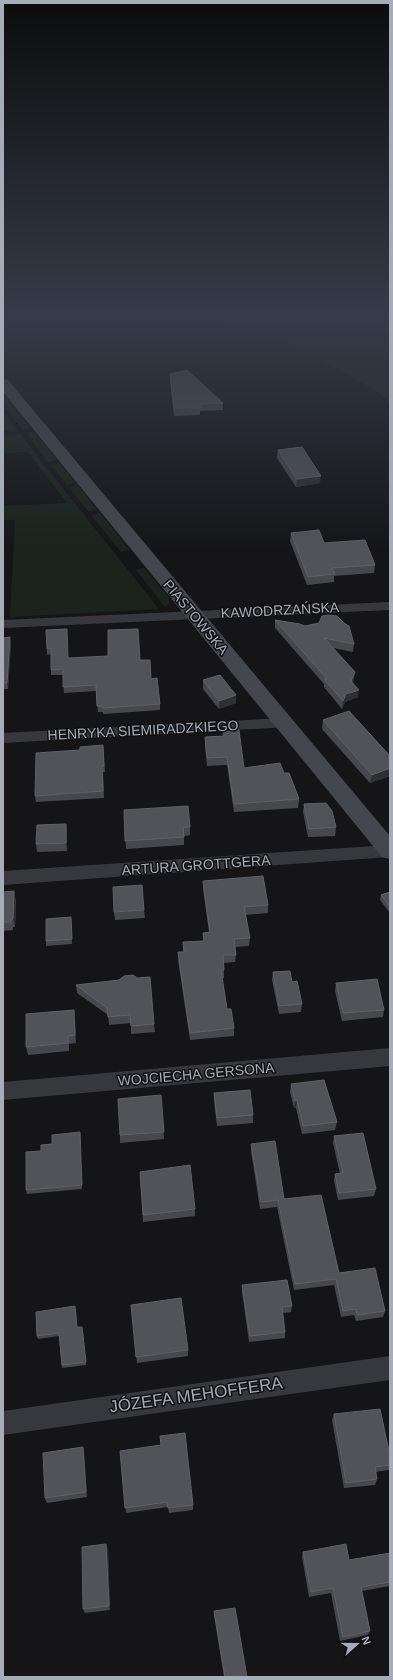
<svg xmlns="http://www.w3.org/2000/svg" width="393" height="1680" font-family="Helvetica,sans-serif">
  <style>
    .green { fill: #1b231c }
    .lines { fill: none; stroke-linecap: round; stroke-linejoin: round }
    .street { fill: #36383d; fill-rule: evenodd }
    .secondary { fill: #44474d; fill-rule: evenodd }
    .wall { fill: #46484d }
    .shaded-wall { fill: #2e2f33 }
    .building { fill: #515359; stroke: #5e6168 }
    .labels { text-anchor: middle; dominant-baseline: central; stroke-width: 3; stroke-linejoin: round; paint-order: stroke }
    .street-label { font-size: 14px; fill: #a6adb9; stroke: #101013 }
    .near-street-label { font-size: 17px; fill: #a6adb9; stroke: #101013 }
  </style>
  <rect width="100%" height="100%" fill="#151518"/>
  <g class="green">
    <polygon points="207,316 390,316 390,403 377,392 349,375 289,346 224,324"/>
    <polygon points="3,394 30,427 23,430 3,404"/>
    <polygon points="3,412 18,431 11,432 3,430"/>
    <polygon points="31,432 35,433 57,460 48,462 26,433"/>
    <polygon points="21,434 34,452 159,609 10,617 15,520 3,520 3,506 67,503 28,452 3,453 3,436"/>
    <polygon points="59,463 75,482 67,485 51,465"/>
    <polygon points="75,486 79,487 97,510 89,512 69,488"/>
    <polygon points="100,513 130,550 121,552 91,515"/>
    <polygon points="144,568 169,598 169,603 165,607 136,570"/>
  </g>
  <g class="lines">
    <g class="street">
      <polygon points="390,602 390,610 3,628 3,620"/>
      <polygon points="283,718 288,719 291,723 288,727 3,743 3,733"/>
      <polygon points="389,845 389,857 3,885 3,871"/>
      <polygon points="390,1048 390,1066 3,1100 3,1082"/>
      <polygon points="390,1356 390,1380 3,1435 3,1411"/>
    </g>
    <polygon class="secondary" points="3,379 8,380 390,836 390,859 382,857 3,392"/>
  </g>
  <g class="wall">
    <polygon points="170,374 223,403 223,410 200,411 200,415 174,416 170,381"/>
    <polygon points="278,450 320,483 296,487 277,458"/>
    <polygon points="291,533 324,543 375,565 374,573 334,576 334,582 307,585 290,541"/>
    <polygon points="275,620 354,644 353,652 333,648 354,680 353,683 358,697 345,702 342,709 324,687 324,684 275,628"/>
    <polygon points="46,630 69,658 140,660 151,679 160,704 160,710 103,714 103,712 98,712 96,691 64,693 63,675 51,675 51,654 47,655"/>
    <polygon points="3,638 11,643 8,689 3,689"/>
    <polygon points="203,680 236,703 219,709 203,689"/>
    <polygon points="323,720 390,756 390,776 370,783 322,729"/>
    <polygon points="223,732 244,768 284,773 299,799 298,808 234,812 227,765 207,766 205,746 205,737 223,736"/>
    <polygon points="103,745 105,772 103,772 104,798 36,802 35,796 80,750"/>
    <polygon points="304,804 336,827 335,836 308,837 303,812"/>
    <polygon points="124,810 190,827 190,835 184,836 184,845 126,849"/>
    <polygon points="66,824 67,832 67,851 37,852 36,844"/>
    <polygon points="203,881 268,905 268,913 246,915 250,938 249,946 235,947 236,955 235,962 224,963 224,978 222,978 227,1009 234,1028 234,1036 190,1040 178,960 178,952 183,952 183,942 203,941 203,933 209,932 203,889"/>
    <polygon points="3,892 16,899 15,927 13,927 13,930 3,931"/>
    <polygon points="390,892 390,913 380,900 381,895"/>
    <polygon points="144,910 145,918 115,920 114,912"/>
    <polygon points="71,917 72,944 46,946 46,941"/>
    <polygon points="273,972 292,982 302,1004 301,1012 279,1014 272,980"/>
    <polygon points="336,983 384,1010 383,1017 342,1021 335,991"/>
    <polygon points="76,985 154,1024 155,1032 131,1034 131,1023 109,1025 108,1015 77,993"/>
    <polygon points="74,1010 76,1043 69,1044 69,1051 28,1055 26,1047"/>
    <polygon points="291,1084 337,1122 335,1130 302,1134 296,1108 294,1108 290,1092"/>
    <polygon points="214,1093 253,1115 253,1123 217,1126 214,1101"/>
    <polygon points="161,1095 164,1139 120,1143 120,1135"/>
    <polygon points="80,1136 82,1189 27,1194 26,1190 41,1151 52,1144"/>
    <polygon points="334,1136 376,1189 374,1196 338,1200 334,1181 335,1174 340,1174 333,1143"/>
    <polygon points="251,1144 284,1199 339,1273 385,1311 383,1317 356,1321 354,1315 341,1317 334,1285 294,1290 277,1207 260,1209 251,1151"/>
    <polygon points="140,1172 195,1209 195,1216 143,1222"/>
    <polygon points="242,1285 292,1306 291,1312 283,1313 285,1332 285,1338 249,1342 242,1292"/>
    <polygon points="131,1305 188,1350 188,1356 137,1363"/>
    <polygon points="76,1310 77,1327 82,1327 83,1330 86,1365 62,1368 59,1336 38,1339 37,1336"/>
    <polygon points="334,1414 390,1456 389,1470 375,1472 377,1479 375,1485 344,1488 332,1420"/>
    <polygon points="120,1451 193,1505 193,1510 169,1513 168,1507 126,1513"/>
    <polygon points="84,1452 87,1497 47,1503 45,1498"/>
    <polygon points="108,1549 110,1610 85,1613 83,1609"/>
    <polygon points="303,1552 349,1560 390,1553 390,1586 362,1591 370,1631 368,1635 340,1641 331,1593 309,1597 302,1557"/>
    <polygon points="214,1611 247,1677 224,1677 214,1615"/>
  </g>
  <g class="shaded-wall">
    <polygon points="321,476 320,483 296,487 297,479"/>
    <polygon points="10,637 11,643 8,689 7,683"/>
    <polygon points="355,672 354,680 350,689 351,681"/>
    <polygon points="359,690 358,697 345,702 342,709 343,701 346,694"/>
    <polygon points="236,695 236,703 219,709 219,701"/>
    <polygon points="390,768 390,776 370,783 372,775"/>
    <polygon points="66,824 67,832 67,851 66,843"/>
    <polygon points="14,891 16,899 15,927 13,919"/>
    <polygon points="74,1010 75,1018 76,1043 75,1035"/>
    <polygon points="297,1100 296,1108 294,1108 295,1101"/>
    <polygon points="83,1447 84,1452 87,1497 86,1492"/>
    <polygon points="106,1544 108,1549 110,1610 109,1606"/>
  </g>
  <g class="building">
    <polygon points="187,370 223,403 200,404 200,408 174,408 170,374"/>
    <polygon points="302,447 321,476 297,479 278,450"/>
    <polygon points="319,530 324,543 365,540 375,565 332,568 335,574 308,577 291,533"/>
    <polygon points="328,615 337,616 344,623 349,626 354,644 324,638 355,672 351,681 359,690 346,694 343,701 324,679 327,679 275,620 300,624 305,626 319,623 322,616"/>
    <polygon points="67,629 68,658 108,656 108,630 138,629 140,660 150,660 151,679 157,678 160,704 103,708 103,706 97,706 96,685 63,687 63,669 51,670 51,648 47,649 46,630"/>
    <polygon points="10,637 7,683 3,683 3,638"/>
    <polygon points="220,675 236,695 219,701 203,680"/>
    <polygon points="349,711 390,756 390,768 372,775 323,720"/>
    <polygon points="239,730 244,768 280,763 284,773 289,773 299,799 234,804 227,757 207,758 205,737 224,736 223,732"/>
    <polygon points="103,745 104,766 102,766 103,791 35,796 36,753 80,750 80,747"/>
    <polygon points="326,803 332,811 336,827 309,829 304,804"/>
    <polygon points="188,806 190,827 183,827 184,837 125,841 124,810"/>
    <polygon points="66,824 66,843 36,844 37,825"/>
    <polygon points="263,876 268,905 244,907 250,938 234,939 236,955 223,955 224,970 221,970 227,1009 231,1009 234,1028 190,1033 178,952 184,952 183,942 204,941 203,933 210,932 203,881"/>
    <polygon points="142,885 144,910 114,912 113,887"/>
    <polygon points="14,891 13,919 11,919 11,922 3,922 3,892"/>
    <polygon points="390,892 390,907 381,895"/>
    <polygon points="71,917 72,939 46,941 46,919"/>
    <polygon points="290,971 292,982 297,981 302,1004 279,1006 273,972"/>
    <polygon points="133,975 137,978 150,977 154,1024 131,1026 130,1015 108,1017 107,1008 76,985 119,980 124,976"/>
    <polygon points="377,979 384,1010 343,1013 336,983"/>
    <polygon points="74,1010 75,1035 68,1036 68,1043 26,1047 26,1014"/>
    <polygon points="324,1080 337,1122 303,1126 297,1100 295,1101 291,1084"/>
    <polygon points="250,1090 253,1115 217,1118 214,1093"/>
    <polygon points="161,1095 164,1132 120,1135 118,1099"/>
    <polygon points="80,1132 82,1185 26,1190 26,1152 41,1151 41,1145 52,1144 52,1135"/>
    <polygon points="363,1133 376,1189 339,1193 335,1174 343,1173 334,1136"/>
    <polygon points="275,1141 284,1199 321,1195 339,1273 375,1268 385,1311 357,1315 356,1309 343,1311 336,1279 295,1284 278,1200 261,1202 251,1144"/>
    <polygon points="190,1165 195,1209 143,1215 140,1172"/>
    <polygon points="287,1280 292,1306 282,1307 285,1332 250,1336 242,1285"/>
    <polygon points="181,1298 188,1350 136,1357 131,1305"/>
    <polygon points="75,1306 77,1327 82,1327 86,1362 62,1365 59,1333 37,1336 36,1312"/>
    <polygon points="380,1409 390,1456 390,1465 375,1467 377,1479 346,1483 334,1414"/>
    <polygon points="185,1433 193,1505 168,1508 167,1502 125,1508 120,1451 161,1445 160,1436"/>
    <polygon points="83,1447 86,1492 45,1498 43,1453"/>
    <polygon points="106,1544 109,1606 83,1609 82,1547"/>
    <polygon points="346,1544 349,1560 390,1553 390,1582 361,1587 370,1631 343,1637 333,1588 311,1592 303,1552"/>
    <polygon points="235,1608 247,1677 225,1677 214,1611"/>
  </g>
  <linearGradient id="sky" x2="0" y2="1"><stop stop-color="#0c0c0d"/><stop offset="0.57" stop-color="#353b48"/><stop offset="1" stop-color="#353b48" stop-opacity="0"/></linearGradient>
  <rect width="393" height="551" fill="url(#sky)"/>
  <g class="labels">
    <g class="street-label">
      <text transform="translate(280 610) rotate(-3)">KAWODRZAŃSKA</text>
      <text transform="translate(196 617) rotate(50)">PIASTOWSKA</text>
      <text transform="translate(143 730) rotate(-3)">HENRYKA SIEMIRADZKIEGO</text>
      <text transform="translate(196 865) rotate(-4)">ARTURA GROTTGERA</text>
      <text transform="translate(196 1074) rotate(-5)">WOJCIECHA GERSONA</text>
    </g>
    <g class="near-street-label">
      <text transform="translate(196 1395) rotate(-8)">JÓZEFA MEHOFFERA</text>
    </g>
  </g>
  <rect width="393" height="1680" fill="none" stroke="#a6adb9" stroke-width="8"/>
  <g transform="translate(357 1644) rotate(69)" stroke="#101013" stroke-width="3" paint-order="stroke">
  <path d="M0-3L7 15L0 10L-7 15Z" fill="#a6adb9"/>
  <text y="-6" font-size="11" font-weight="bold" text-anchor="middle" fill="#a6adb9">N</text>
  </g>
</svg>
